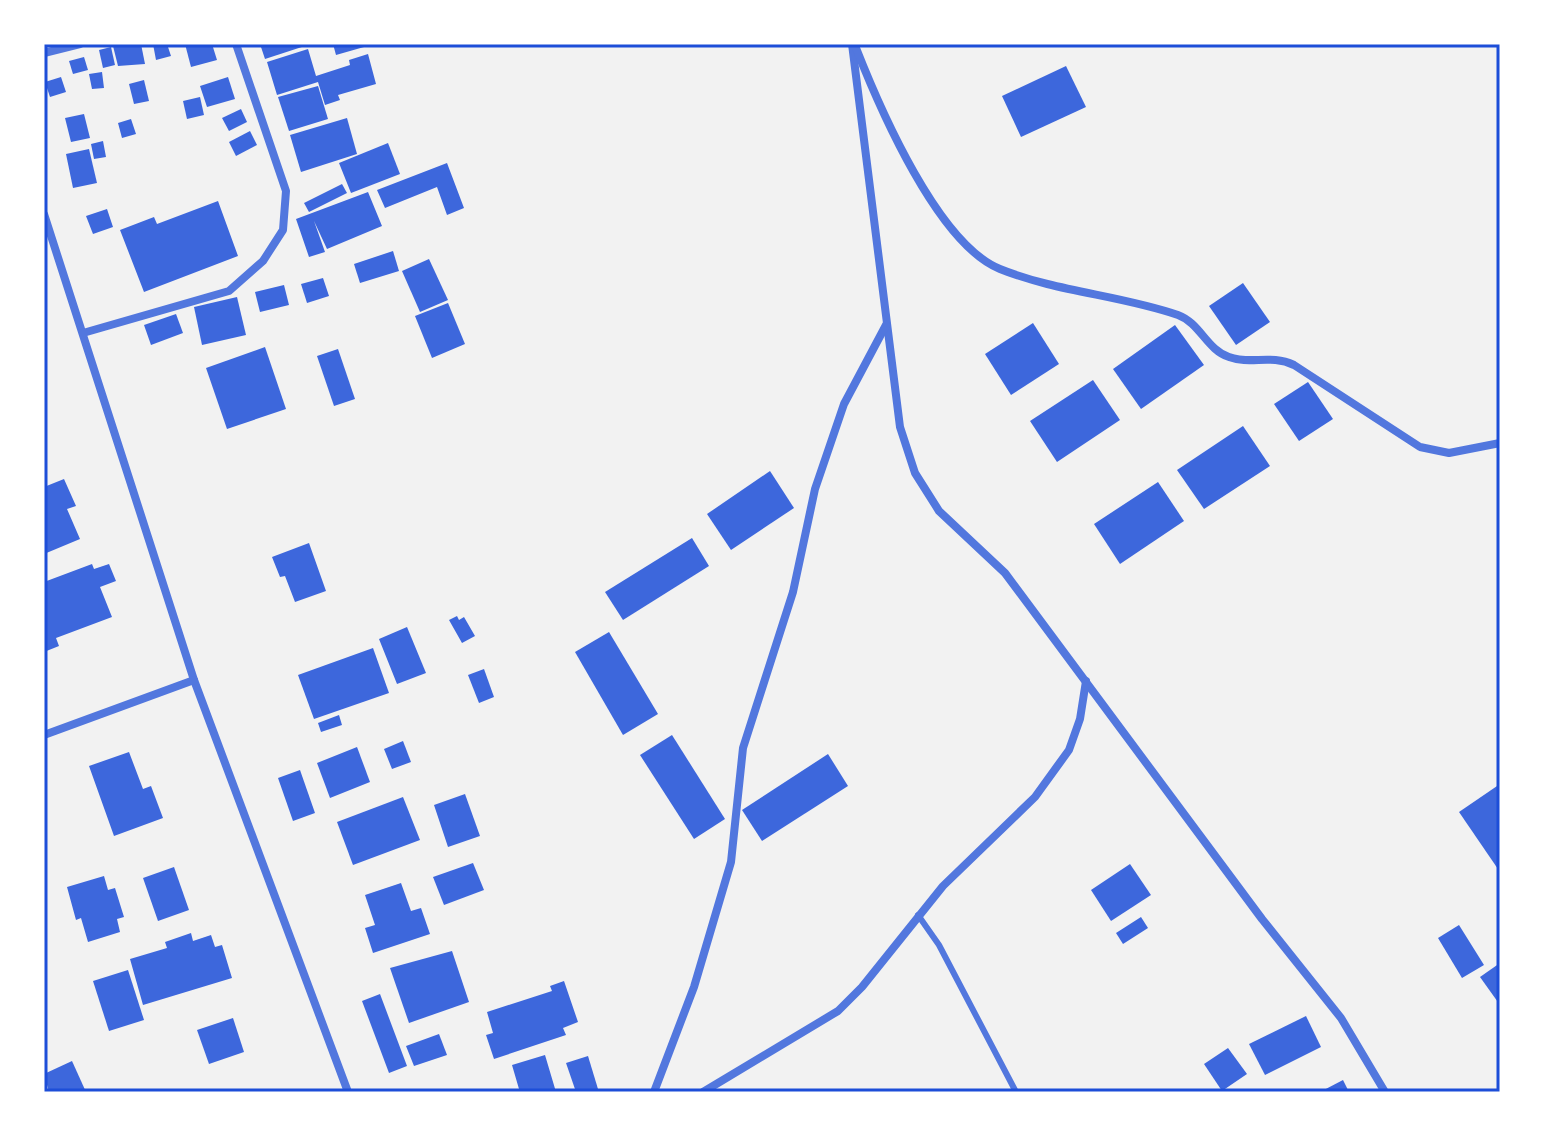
<svg xmlns="http://www.w3.org/2000/svg" width="1544" height="1136" font-family="'PT Sans',sans-serif">
  <style>
    .building { fill: #3d67dc }
    .lines { fill: none; stroke-linecap: round; stroke-linejoin: round }
    .service { stroke: #5277de; stroke-width: 6 }
    .minor { stroke: #5277de; stroke-width: 8 }
    .neatline { fill: none; stroke: #1d4ed8; stroke-width: 3 }
  </style>
  <rect width="100%" height="100%" fill="#f2f2f2"/>
  <g class="building">
    <polygon points="141,44 145,64 118,66 113,46"/>
    <polygon points="153,44 167,44 171,56 156,60"/>
    <polygon points="185,44 212,44 217,60 191,67"/>
    <polygon points="260,44 308,44 308,45 265,59"/>
    <polygon points="333,44 363,44 364,47 336,55"/>
    <polygon points="111,47 115,65 103,68 99,50"/>
    <polygon points="308,49 316,76 350,65 349,60 368,54 376,84 338,95 340,100 325,105 318,82 277,95 267,62"/>
    <polygon points="84,57 88,70 73,74 69,61"/>
    <polygon points="1066,66 1086,107 1021,137 1002,96"/>
    <polygon points="102,72 104,88 92,89 89,74"/>
    <polygon points="61,77 66,92 50,97 45,82"/>
    <polygon points="228,77 235,99 207,107 200,86"/>
    <polygon points="144,80 149,101 134,104 129,84"/>
    <polygon points="318,86 328,119 289,131 278,97"/>
    <polygon points="200,97 204,115 187,119 183,101"/>
    <polygon points="241,109 247,122 229,131 222,118"/>
    <polygon points="84,114 90,138 71,142 65,118"/>
    <polygon points="347,118 357,154 301,172 290,135"/>
    <polygon points="131,119 136,134 122,138 118,123"/>
    <polygon points="250,131 257,145 236,156 229,142"/>
    <polygon points="103,141 106,157 94,159 91,144"/>
    <polygon points="388,143 400,174 351,193 339,163"/>
    <polygon points="89,149 97,183 73,188 66,154"/>
    <polygon points="447,163 464,208 447,215 437,187 385,208 377,190"/>
    <polygon points="342,184 347,193 309,212 304,203"/>
    <polygon points="368,192 382,226 327,249 314,221 325,252 309,257 296,219"/>
    <polygon points="218,201 238,256 144,292 120,230 154,217 157,224"/>
    <polygon points="107,209 113,227 93,234 86,216"/>
    <polygon points="393,251 399,271 360,283 354,264"/>
    <polygon points="429,259 448,300 420,312 402,271"/>
    <polygon points="323,278 329,296 307,303 301,284"/>
    <polygon points="1243,283 1270,322 1236,345 1209,306"/>
    <polygon points="284,285 289,305 260,312 255,292"/>
    <polygon points="237,297 246,335 202,345 194,307"/>
    <polygon points="448,303 465,344 432,358 415,316"/>
    <polygon points="176,314 183,333 151,345 144,325"/>
    <polygon points="1033,323 1059,364 1011,395 985,354"/>
    <polygon points="1175,325 1204,365 1141,409 1113,369"/>
    <polygon points="265,347 286,409 227,429 206,368"/>
    <polygon points="338,349 355,399 334,406 317,356"/>
    <polygon points="1093,380 1120,420 1057,462 1030,421"/>
    <polygon points="1308,382 1333,419 1299,441 1274,404"/>
    <polygon points="1243,426 1270,466 1204,509 1177,470"/>
    <polygon points="770,471 794,508 731,550 707,514"/>
    <polygon points="64,479 76,506 67,509 80,539 44,554 44,487"/>
    <polygon points="1158,482 1184,521 1120,564 1094,524"/>
    <polygon points="692,538 709,566 623,620 605,592"/>
    <polygon points="309,543 326,591 295,602 285,576 280,577 272,557"/>
    <polygon points="92,564 94,569 109,564 116,581 100,587 112,617 56,638 59,646 44,652 44,582"/>
    <polygon points="457,616 459,620 464,617 475,636 462,643 449,620"/>
    <polygon points="407,627 426,673 397,684 379,639"/>
    <polygon points="609,632 658,714 623,735 575,652"/>
    <polygon points="373,648 389,693 314,719 298,675"/>
    <polygon points="484,669 494,697 479,703 468,675"/>
    <polygon points="339,715 342,725 321,732 318,723"/>
    <polygon points="672,735 725,819 694,839 640,755"/>
    <polygon points="403,741 411,762 392,769 384,749"/>
    <polygon points="357,747 370,782 330,798 317,763"/>
    <polygon points="129,752 143,789 151,786 163,818 114,836 89,766"/>
    <polygon points="828,754 848,786 762,841 742,810"/>
    <polygon points="300,770 315,813 293,821 278,778"/>
    <polygon points="1500,784 1500,872 1459,812"/>
    <polygon points="465,794 480,836 448,847 434,805"/>
    <polygon points="403,797 420,840 353,865 337,822"/>
    <polygon points="473,863 484,890 444,905 433,877"/>
    <polygon points="1130,864 1151,895 1111,921 1091,890"/>
    <polygon points="174,867 189,910 158,921 143,878"/>
    <polygon points="104,876 108,890 115,888 124,917 117,919 120,932 88,942 81,918 76,920 67,887"/>
    <polygon points="401,883 411,911 421,908 430,934 373,953 365,928 375,925 365,895"/>
    <polygon points="1141,917 1148,928 1123,944 1116,933"/>
    <polygon points="1459,925 1484,965 1462,978 1438,938"/>
    <polygon points="191,933 193,941 211,935 215,947 222,945 232,978 143,1005 130,959 167,948 165,942"/>
    <polygon points="452,951 469,1002 409,1023 390,968"/>
    <polygon points="1500,963 1500,1005 1480,977"/>
    <polygon points="128,970 144,1020 109,1031 93,981"/>
    <polygon points="564,981 578,1022 563,1028 566,1035 494,1059 486,1035 493,1033 487,1012 552,991 550,986"/>
    <polygon points="380,994 407,1066 389,1073 362,1001"/>
    <polygon points="1306,1016 1321,1047 1265,1075 1249,1044"/>
    <polygon points="233,1018 244,1052 209,1064 197,1030"/>
    <polygon points="439,1034 447,1055 414,1066 406,1046"/>
    <polygon points="1228,1048 1247,1074 1222,1091 1204,1064"/>
    <polygon points="545,1055 556,1092 511,1092 519,1089 512,1065"/>
    <polygon points="588,1056 598,1089 576,1092 566,1063"/>
    <polygon points="72,1061 86,1092 49,1092 44,1074"/>
    <polygon points="1343,1080 1349,1092 1320,1092"/>
  </g>
  <g class="lines">
    <polyline class="service" points="918,915 939,945 1016,1092"/>
    <g class="minor">
      <polyline points="852,44 900,427 915,473 939,511 1005,573 1262,919 1341,1018 1385,1092"/>
      <path d="M856,48c24,61 82,196 144,221 57,23 120,26 178,46 22,8 29,35 51,42 22,8 41,-3 65,8l126,82 29,6 51,-10"/>
      <polyline points="44,53 80,44"/>
      <polyline points="44,214 194,680 348,1092"/>
      <polyline points="83,333 229,291 263,261 283,230 286,191 236,44"/>
      <polyline points="44,735 194,680"/>
      <polyline points="654,1092 694,987 731,862 743,748 793,592 815,489 844,404 886,325"/>
      <polyline points="703,1092 838,1011 862,987 943,886 1035,797 1069,750 1080,719 1086,681"/>
    </g>
  </g>
  <rect width="1544" height="1136" fill="none" stroke="#ffffff" stroke-width="92"/>
  <rect x="46" y="46" width="1452" height="1044" class="neatline"/>
</svg>
